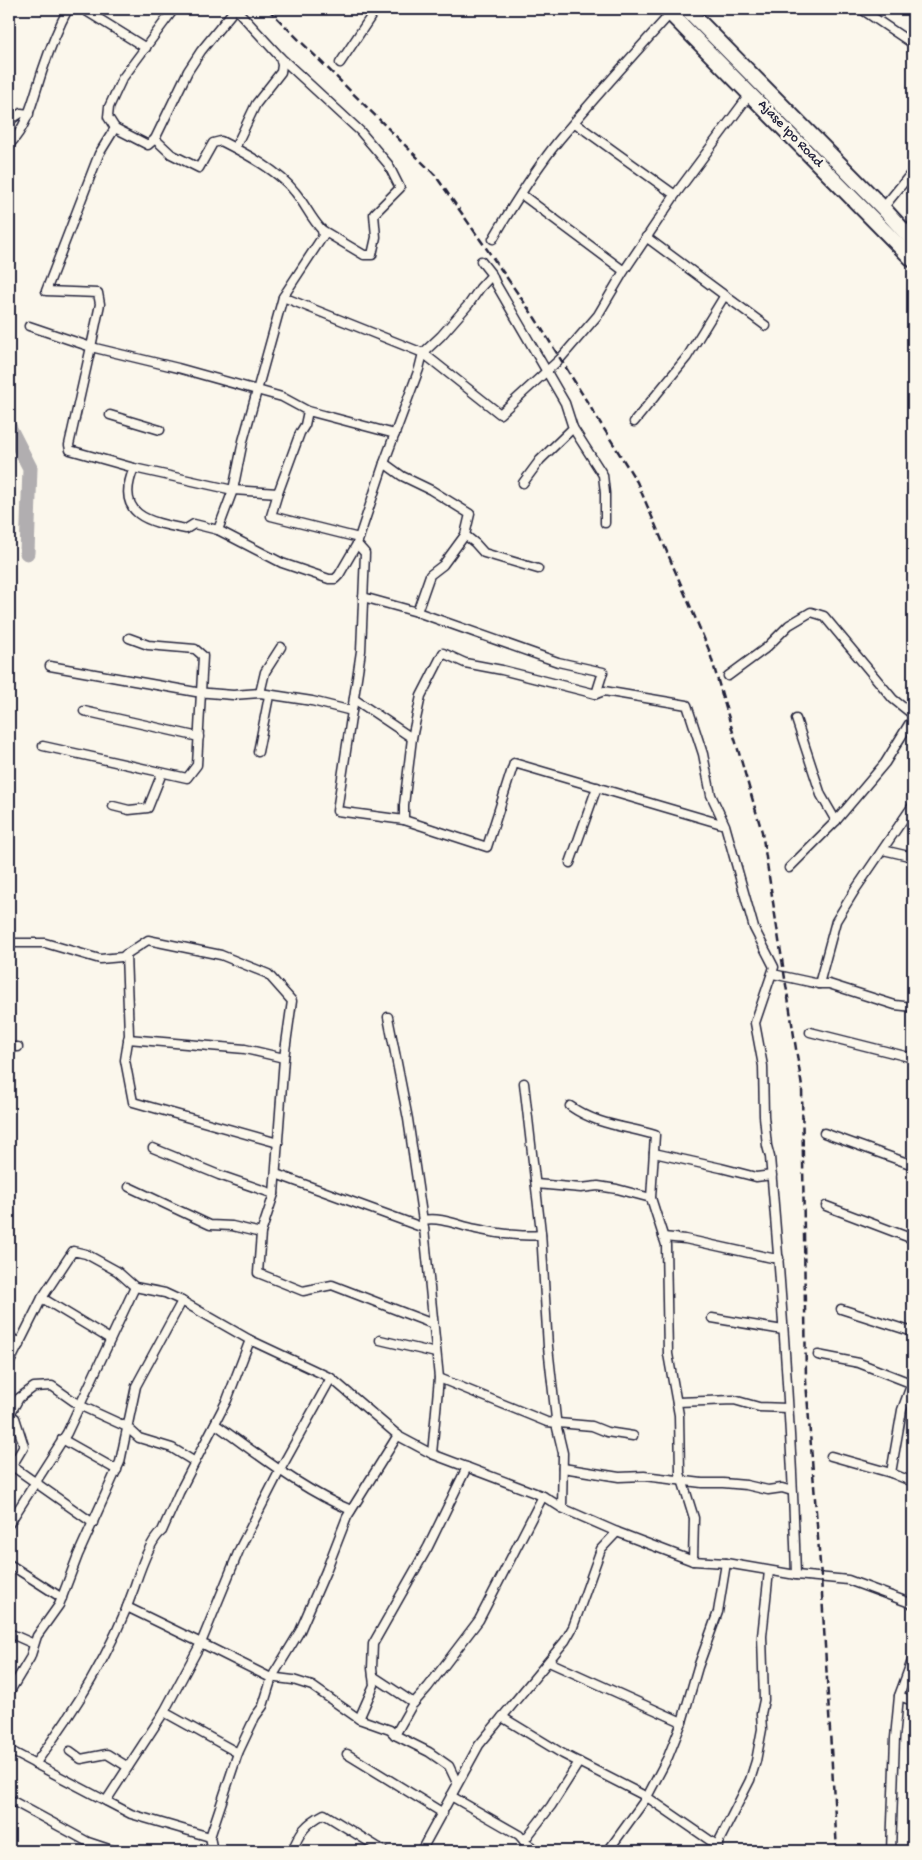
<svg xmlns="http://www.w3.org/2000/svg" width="922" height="1860" font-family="'Gochi Hand',sans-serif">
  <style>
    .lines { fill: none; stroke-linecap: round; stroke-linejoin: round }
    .river { stroke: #b1aeb0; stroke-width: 15 }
    .street-casing { stroke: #22223b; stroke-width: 11 }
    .highway-casing { stroke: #22223b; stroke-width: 18 }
    .street { stroke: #fbf7ec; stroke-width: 8 }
    .highway { stroke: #fbf7ec; stroke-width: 14 }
    .rail { stroke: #22223b; stroke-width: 2.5; stroke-dasharray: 8 4; stroke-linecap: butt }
    .labels { text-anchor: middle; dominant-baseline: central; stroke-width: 5; stroke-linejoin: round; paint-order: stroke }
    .street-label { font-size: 14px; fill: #22223b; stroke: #fbf7ec }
  </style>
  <rect width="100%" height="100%" fill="#fbf7ec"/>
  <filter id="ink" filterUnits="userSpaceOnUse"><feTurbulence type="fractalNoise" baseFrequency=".02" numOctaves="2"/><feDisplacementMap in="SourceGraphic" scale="10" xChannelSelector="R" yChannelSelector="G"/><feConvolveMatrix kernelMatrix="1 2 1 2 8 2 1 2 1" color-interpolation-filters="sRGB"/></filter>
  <g filter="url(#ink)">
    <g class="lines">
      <polyline class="river" points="9,427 30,468 27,553"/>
      <defs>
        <g id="street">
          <polyline points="83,9 146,48"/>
          <polyline points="861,9 913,44"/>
          <polyline points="280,57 360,131 388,164 400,188 374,214 376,237 372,255 364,255 322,230"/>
          <polyline points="340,63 376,9"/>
          <polyline points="9,121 21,113 29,114"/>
          <polyline points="575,123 675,195"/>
          <polyline points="115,128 148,145 155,139"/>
          <path d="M9,145c20,-20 25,-50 34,-76 7,-21 15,-41 25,-60"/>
          <polyline points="235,148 256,104 281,72 282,65 280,57 236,9"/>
          <polyline points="521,194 624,271"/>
          <polyline points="883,208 913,171"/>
          <polyline points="646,237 766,326"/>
          <path d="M493,239c20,-34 41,-68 66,-99 36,-43 74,-85 112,-127"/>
          <polyline points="481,261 492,275"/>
          <polyline points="283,297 423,353 500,414 560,359 598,315 624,271 675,195 750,94"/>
          <polyline points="29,326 91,347 100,304 98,293 46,291 99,154 115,128 108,117 109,107 115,94 122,79 174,9"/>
          <polyline points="308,411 305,425 300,433 278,493 233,490 134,468 70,450 69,445 91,347 178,368 282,397 308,411 395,434"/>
          <polyline points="110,415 160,430"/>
          <polyline points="634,422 687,357 725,295"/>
          <polyline points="573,428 603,475 605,493 605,523"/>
          <polyline points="384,463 402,476 431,490 470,514 465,535 475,543 484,553 538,569"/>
          <path d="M134,468c-20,47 14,54 52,61l8,-5 24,6 64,33 47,16h6l4,-4 18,-31"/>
          <polyline points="278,493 271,516 359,538"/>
          <path d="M218,530l15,-40 10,-49 40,-144 40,-61 -1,-6c-11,-11 -17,-26 -27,-38 -16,-21 -50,-39 -74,-51l-8,2 -14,25 -28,-14 -16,-15 33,-68 13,-20 34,-42"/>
          <polyline points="363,597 417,612 558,662 603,672 596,694"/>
          <polyline points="417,612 430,575 443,565 465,535"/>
          <polyline points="50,666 196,692 233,695 260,693 312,701 352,711"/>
          <polyline points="728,676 766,648 789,625 811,612 824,616 893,699 913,715"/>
          <polyline points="260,693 265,672 281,647"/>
          <polyline points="354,699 412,738"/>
          <polyline points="84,711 199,737"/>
          <polyline points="796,719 821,795 836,821"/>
          <polyline points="43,746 187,778 197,765 203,656 195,649 148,645 129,638"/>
          <polyline points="258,752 269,696"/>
          <polyline points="113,806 129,810 148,808 162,773"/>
          <polyline points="404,820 337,811 361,651 365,553 357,544 384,463 419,369 423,353 441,336 469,304 480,288 492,275 496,284 565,403 573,428 540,460 523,483"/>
          <path d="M725,825l-14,-30 -8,-41 -16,-49 -83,-14 -8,3 -94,-24 -37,-7 -22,-10 -22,43 -9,42 -8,67v15l83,27 27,-84 211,62 29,103 20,39 -19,56 8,43 1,50 3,30 3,11c12,139 22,279 26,418"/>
          <polyline points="883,850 913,857"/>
          <polyline points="570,863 597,787"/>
          <polyline points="789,868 836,821 885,763 909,724 913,721"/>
          <polyline points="9,943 45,943 100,959 122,957 148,940 221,955 268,974 292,1001 284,1058 274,1194 261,1233 258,1273 303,1291 332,1285 433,1324"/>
          <polyline points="126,954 129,1035 125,1060 133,1102 278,1143"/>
          <polyline points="773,974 819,984 829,984 895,1005 913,1007"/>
          <polyline points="819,984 836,921 855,890 913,805"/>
          <polyline points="388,1017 408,1119 424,1228 439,1378 432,1454"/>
          <polyline points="810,1032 913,1058"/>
          <polyline points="128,1039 245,1049 284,1058"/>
          <polyline points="9,1047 18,1047"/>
          <polyline points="524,1083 541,1232 548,1347 557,1428 563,1453 562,1508"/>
          <path d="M570,1106c27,19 54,20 85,29l-4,63 15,47 2,109 11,61 1,58 14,45 -1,43"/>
          <polyline points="824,1133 913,1165"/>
          <polyline points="153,1148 219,1175 274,1194"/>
          <polyline points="654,1153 721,1168 756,1177 772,1175"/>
          <polyline points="276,1174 424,1228"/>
          <polyline points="536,1184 581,1188 598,1186 617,1189 651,1198"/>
          <polyline points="129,1187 210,1225 232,1226 261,1233"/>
          <polyline points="826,1206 913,1239"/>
          <path d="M423,1220c19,-3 34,5 53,9 19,4 46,8 65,6"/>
          <polyline points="663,1237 685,1239 772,1258 779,1258"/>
          <polyline points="42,1298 110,1339"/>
          <polyline points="841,1309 913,1332"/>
          <polyline points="712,1318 783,1330"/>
          <polyline points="9,1335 19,1345"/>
          <polyline points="380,1340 436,1353"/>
          <polyline points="818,1355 859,1363 913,1384"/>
          <polyline points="9,1364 42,1298 73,1251 86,1254 117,1271 135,1287 165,1293 180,1300 250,1340 331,1378 400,1437 432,1454 543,1496 562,1508 617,1532 693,1561 726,1563 796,1575 848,1580 913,1604"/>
          <polyline points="439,1378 547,1422 592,1426 607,1432 633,1436"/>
          <polyline points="677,1402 734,1400 759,1407 787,1408"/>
          <polyline points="9,1415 15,1418 24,1446 12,1466 93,1523"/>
          <polyline points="9,1416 19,1398 34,1387 52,1386 79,1405 127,1427 139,1438 172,1448 195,1462"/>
          <path d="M215,1424c43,30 87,66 136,86"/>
          <polyline points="62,1439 117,1470"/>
          <polyline points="831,1456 891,1473 913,1482"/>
          <polyline points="563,1468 619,1477 644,1476 702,1483 723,1483 746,1485 768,1490 782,1488 792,1491"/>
          <polyline points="891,1473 902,1410 912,1383"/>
          <polyline points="9,1524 67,1433 135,1287"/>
          <polyline points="9,1564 62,1598"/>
          <polyline points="127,1607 201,1643 240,1548 280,1470 331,1378"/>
          <polyline points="9,1633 34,1644"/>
          <polyline points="549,1662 682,1722"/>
          <polyline points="373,1676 414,1703"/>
          <polyline points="9,1693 30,1658 37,1636 59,1605 78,1555 120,1462 136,1386 182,1301"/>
          <polyline points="899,1696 913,1701"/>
          <polyline points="164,1712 238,1753"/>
          <polyline points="502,1717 563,1754 647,1797 718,1846"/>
          <polyline points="359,1719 374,1685 372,1668 373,1644 428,1547 467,1467"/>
          <polyline points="395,1735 412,1705 428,1687 479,1620 543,1496"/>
          <polyline points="9,1750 106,1801"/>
          <polyline points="70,1751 81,1759 107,1754 128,1767"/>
          <polyline points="347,1754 443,1813"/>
          <path d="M35,1764c40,-54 77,-112 99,-176 5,-15 15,-47 28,-57l17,-38 48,-93 23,-60"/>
          <polyline points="451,1796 519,1835 527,1844 539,1851"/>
          <polyline points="9,1799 88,1842 115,1851"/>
          <polyline points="210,1837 131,1814 106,1801 164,1712 201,1643 269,1677 293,1680 312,1686 359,1719 390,1730 395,1735 429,1752 449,1766 457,1783"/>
          <polyline points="524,1841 551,1806 579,1762"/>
          <polyline points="213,1851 210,1837 238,1753 255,1717 263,1706 272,1677 300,1631 326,1571 347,1517 398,1435"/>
          <path d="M292,1851c8,-19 13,-27 32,-37l60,37"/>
          <polyline points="421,1851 479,1745 565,1641 573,1627 601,1549 617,1532"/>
          <polyline points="608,1851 647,1797 668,1757 682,1722 698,1667 718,1612 726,1563"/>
          <polyline points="714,1851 750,1780 756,1761 762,1729 761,1714 764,1700 762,1636 769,1571"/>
          <polyline points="891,1851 895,1738 899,1696 913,1658"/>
        </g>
        <g id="highway">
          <polyline points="666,9 913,260"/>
          <polyline points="687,9 883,208 913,241"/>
        </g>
      </defs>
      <use href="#street" class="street-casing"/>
      <use href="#highway" class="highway-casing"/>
      <use href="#street" class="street"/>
      <use href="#highway" class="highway"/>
      <polyline class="rail" points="268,9 435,175 535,318 637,482 709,650 762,832 802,1087 806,1381 821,1577 837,1851"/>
    </g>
  </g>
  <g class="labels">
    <g class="street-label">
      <text transform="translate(790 134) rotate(46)">Ajase Ipo Road</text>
    </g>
  </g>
  <rect width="922" height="1860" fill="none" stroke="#fbf7ec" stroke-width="30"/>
  <rect x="15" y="15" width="892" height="1830" fill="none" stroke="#22223b" stroke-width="2" filter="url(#ink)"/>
</svg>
